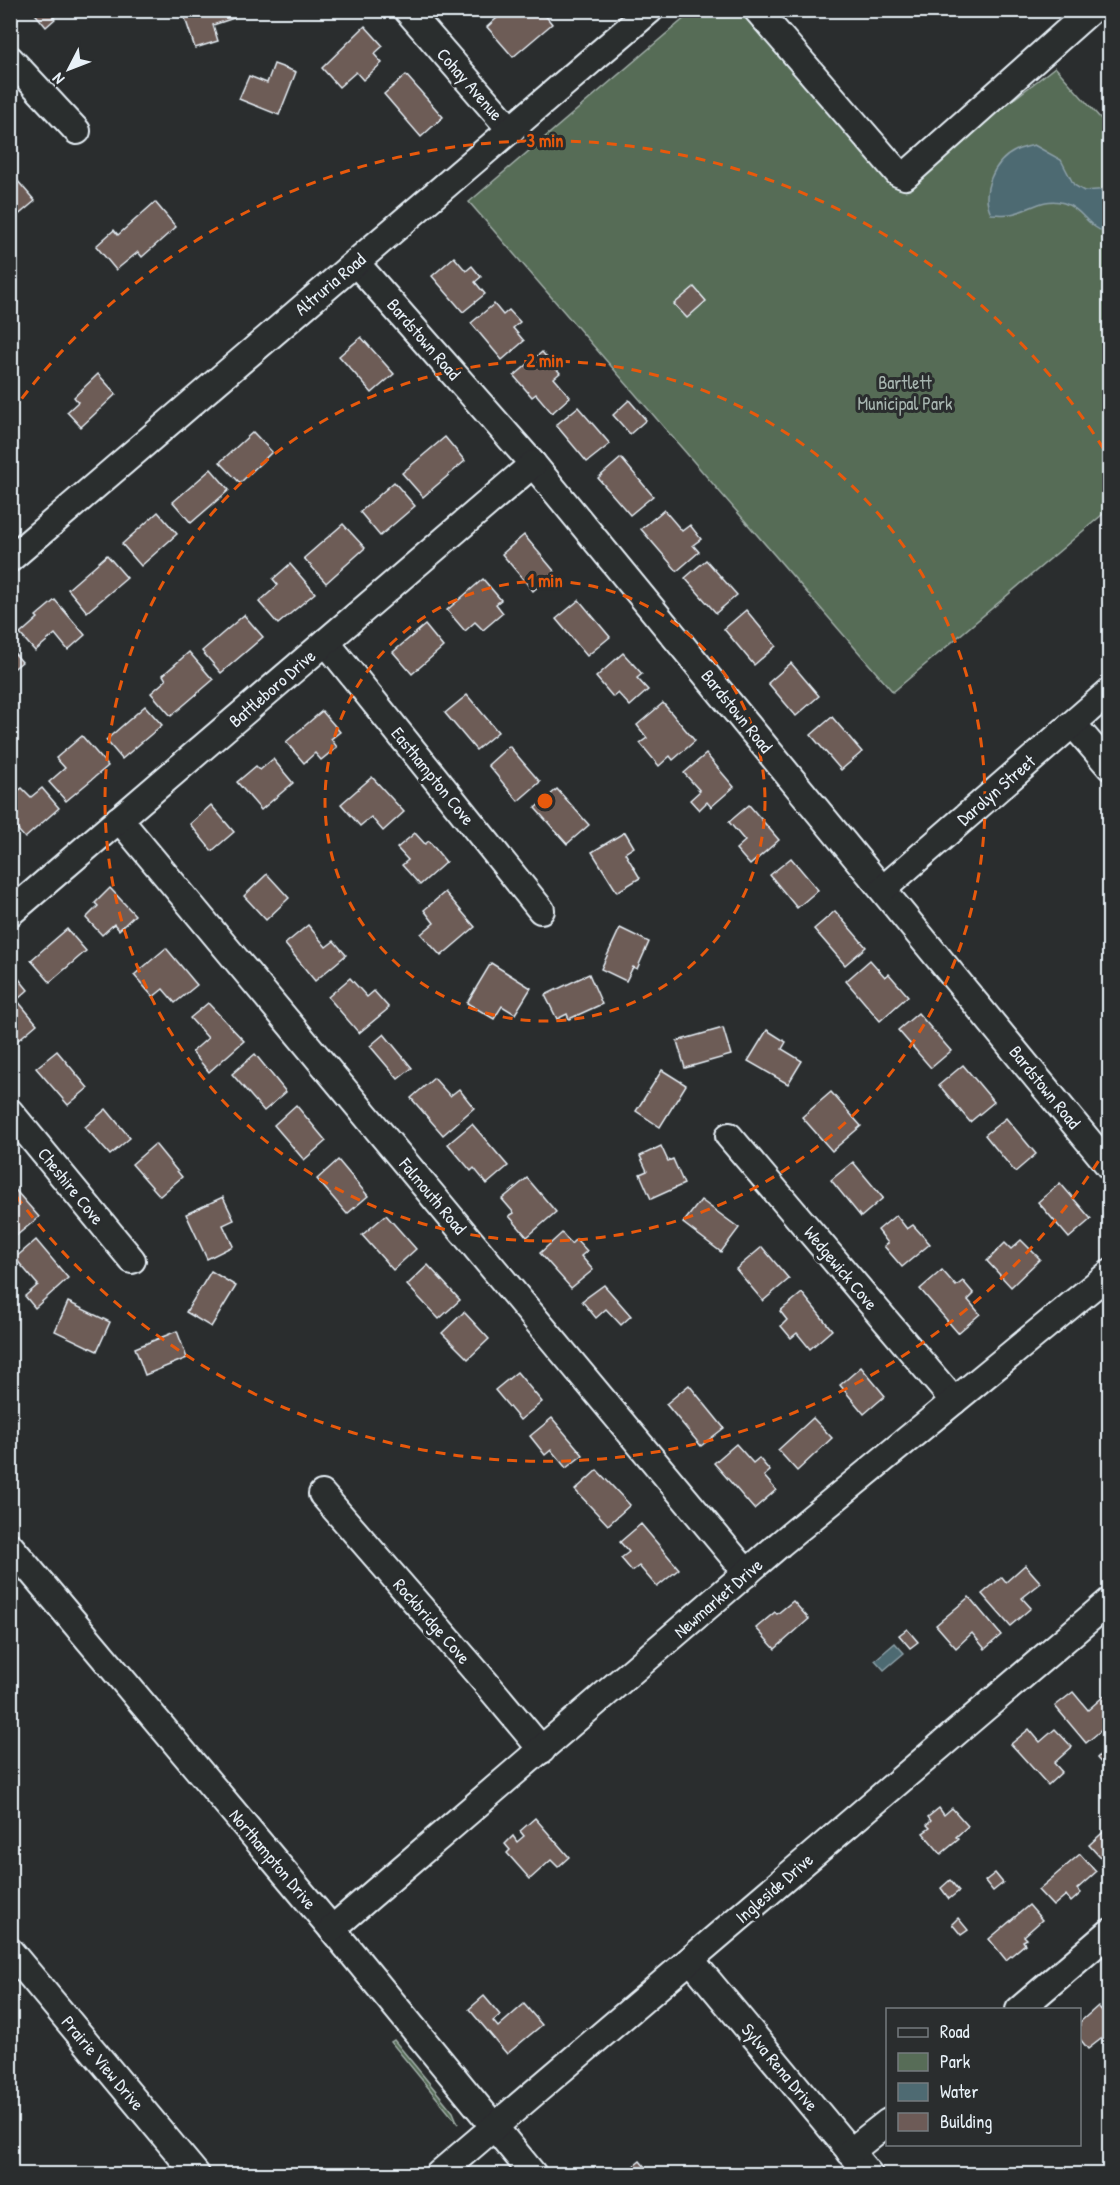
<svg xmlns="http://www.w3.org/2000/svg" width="1120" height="2185" font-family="'Patrick Hand',sans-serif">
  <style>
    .green { fill: #576c57; stroke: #a0aea8; stroke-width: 1.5 }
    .water { fill: #4e6a72; stroke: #8ca0a8; stroke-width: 1.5 }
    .building { fill: #6d5b57; stroke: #e8f1f8; stroke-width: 1.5 }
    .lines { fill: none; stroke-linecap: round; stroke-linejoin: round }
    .minor-casing { stroke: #e8f1f8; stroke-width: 30 }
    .minor { stroke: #2a2d2e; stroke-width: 26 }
    .ring { fill: none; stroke: #e8590c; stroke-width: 3; stroke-dasharray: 10 8 }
    .labels { text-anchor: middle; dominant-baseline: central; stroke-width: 6; stroke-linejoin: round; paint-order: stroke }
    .street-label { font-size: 18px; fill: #e8f1f8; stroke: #2a2d2e }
    .park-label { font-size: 18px; fill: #a7b5b0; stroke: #2a2d2e }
    .centre { fill: #e8590c; stroke: #2a2d2e; stroke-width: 3 }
    .ring-label { font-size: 18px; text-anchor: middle; font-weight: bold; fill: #e8590c; stroke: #2a2d2e; stroke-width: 6; stroke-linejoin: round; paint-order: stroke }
  </style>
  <rect width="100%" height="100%" fill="#2a2d2e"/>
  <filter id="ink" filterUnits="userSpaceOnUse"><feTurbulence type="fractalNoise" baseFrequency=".0167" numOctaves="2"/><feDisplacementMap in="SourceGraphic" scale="12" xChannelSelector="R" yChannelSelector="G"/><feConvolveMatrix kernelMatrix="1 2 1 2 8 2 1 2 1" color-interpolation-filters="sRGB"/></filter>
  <g filter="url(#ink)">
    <g class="green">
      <polygon points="693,11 740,11 901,187 1055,67 1109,128 1109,509 893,692 469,202"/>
      <polygon points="394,2040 453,2112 458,2124 391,2042"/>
    </g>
    <g class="water">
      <path d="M1034,145l27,15 13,25 10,6 25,-2v45c-23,-7 -25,-24 -45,-31 -21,-7 -36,9 -54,11 -6,1 -13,0 -19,0 -11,-22 3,-53 24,-63 5,-3 12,-4 19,-6z"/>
      <polygon points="895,1643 904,1653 884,1670 875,1660"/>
    </g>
    <g class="building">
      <polygon points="32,10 52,10 50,12 55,19 46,27"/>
      <polygon points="189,10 231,10 234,18 213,25 218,41 195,48 183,12"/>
      <polygon points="506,10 514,10 518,15 523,10 541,10 552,24 513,57 487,27"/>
      <polygon points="365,26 383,46 374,54 382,63 363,80 356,72 339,87 322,68"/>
      <polygon points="274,64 296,72 279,115 239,99 249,76 267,83"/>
      <polygon points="406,75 443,117 421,137 384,94"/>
      <polygon points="10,172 35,201 16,217 10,211"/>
      <polygon points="155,202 176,227 142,257 138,252 116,270 96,246 114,230 118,235"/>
      <polygon points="454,257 466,271 472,266 481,277 475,282 485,294 463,312 432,276"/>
      <polygon points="694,287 706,301 687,318 674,304"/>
      <polygon points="494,304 503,315 509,310 520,322 513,328 524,341 502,360 471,323"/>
      <polygon points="361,337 394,374 372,393 339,356"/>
      <polygon points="542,352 560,373 554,378 570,397 552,413 536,394 532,397 514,376"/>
      <polygon points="98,374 116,394 81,427 67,412 78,402 74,397"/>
      <polygon points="629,400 646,420 630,434 613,415"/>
      <polygon points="578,407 610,444 587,462 556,425"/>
      <polygon points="253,432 272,452 240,483 220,462"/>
      <polygon points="445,437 465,461 423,497 402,473"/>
      <polygon points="621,458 653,496 630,515 598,478"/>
      <polygon points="211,469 229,490 191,523 173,502"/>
      <polygon points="394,482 415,506 380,536 360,512"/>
      <polygon points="664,510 682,531 690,525 701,539 693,545 699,552 677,571 641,529"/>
      <polygon points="158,512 177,534 141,566 122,544"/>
      <polygon points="343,524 365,548 326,583 304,558"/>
      <polygon points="524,535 555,572 533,591 502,554"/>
      <polygon points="107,555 127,578 87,612 68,589"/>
      <polygon points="706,560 737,595 716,613 685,578"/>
      <polygon points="290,564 315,593 278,624 259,602 278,585 273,579"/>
      <polygon points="483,579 501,600 496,604 503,613 483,630 475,622 465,631 447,610"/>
      <polygon points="55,600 85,635 68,650 55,634 35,651 20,634 38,618 36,616"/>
      <polygon points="579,600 610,637 587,656 556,619"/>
      <polygon points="746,610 776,646 754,665 724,629"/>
      <polygon points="244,615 263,637 221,673 202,651"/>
      <polygon points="425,625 443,647 412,674 393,652"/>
      <polygon points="10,648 22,662 10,672"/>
      <polygon points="189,652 213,680 171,716 151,693 166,680 163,675"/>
      <polygon points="623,653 642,674 637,678 648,690 630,706 618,693 613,697 596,677"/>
      <polygon points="791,663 819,696 796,716 768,683"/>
      <polygon points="467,695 498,732 476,750 445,713"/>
      <polygon points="663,703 695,741 673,760 670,756 659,766 640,743 647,738 637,725"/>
      <polygon points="145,706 162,725 122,759 106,740"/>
      <polygon points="322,711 340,732 331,739 337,747 321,760 315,753 304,763 286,742"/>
      <polygon points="832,717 862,752 841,770 811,735"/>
      <polygon points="82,736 108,766 66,801 49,782 65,768 56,758"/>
      <polygon points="509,746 540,782 518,801 488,765"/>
      <polygon points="706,754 734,787 711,807 707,802 699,810 690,800 700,791 684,773"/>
      <polygon points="273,759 293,783 261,810 237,782 256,766 260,770"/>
      <polygon points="372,777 404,812 383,831 371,817 360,826 341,804"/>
      <polygon points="22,788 31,797 42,788 59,808 25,838 10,821 10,814 15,810 10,805 10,797"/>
      <polygon points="557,789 589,825 567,844 535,808"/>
      <polygon points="211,805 234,832 212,851 190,824"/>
      <polygon points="749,805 779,840 750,865 736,849 745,841 729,822"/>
      <polygon points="625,832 634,847 625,853 640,878 617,892 592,852"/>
      <polygon points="415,833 425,844 429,841 446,862 420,885 402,865 408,860 397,848"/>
      <polygon points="791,858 818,890 797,908 770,875"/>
      <polygon points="267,874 289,898 266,920 244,896"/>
      <polygon points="110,888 135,915 119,930 114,924 102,935 86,918 98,906 95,903"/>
      <polygon points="445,892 475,927 441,956 421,934 434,923 424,910"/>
      <polygon points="835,911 866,947 845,965 814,929"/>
      <polygon points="308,925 326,947 334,941 346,955 315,981 285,944"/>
      <polygon points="620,928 649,942 637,969 633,967 626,981 601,969"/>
      <polygon points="67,929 86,951 50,982 31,960"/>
      <polygon points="166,948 197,985 175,1003 163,989 153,997 134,975"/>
      <polygon points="870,960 885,977 889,974 908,996 880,1021 846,981"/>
      <polygon points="491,963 531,988 515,1014 502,1006 494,1019 467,1003"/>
      <polygon points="15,974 28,990 17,1000 37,1024 17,1041 10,1033 10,977"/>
      <polygon points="589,974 602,1004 569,1019 567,1014 557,1019 545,995"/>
      <polygon points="350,978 367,997 374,991 389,1008 359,1033 328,997"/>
      <polygon points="208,1003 244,1041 209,1072 192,1052 208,1038 190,1018"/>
      <polygon points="918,1013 951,1051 931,1068 898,1030"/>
      <polygon points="723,1028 731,1055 685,1068 677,1041"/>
      <polygon points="767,1030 786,1042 782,1049 802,1061 788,1084 748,1061"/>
      <polygon points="384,1034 412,1068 398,1079 370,1046"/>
      <polygon points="57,1051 88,1088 68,1105 36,1068"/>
      <polygon points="255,1054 286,1092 264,1111 232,1074"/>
      <polygon points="963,1065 994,1102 970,1122 939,1085"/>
      <polygon points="662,1070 686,1085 660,1127 636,1111"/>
      <polygon points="434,1078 450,1096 459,1089 474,1108 443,1135 411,1098"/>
      <polygon points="831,1092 861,1126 832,1151 802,1117"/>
      <polygon points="296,1105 326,1141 304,1160 274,1125"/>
      <polygon points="106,1109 130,1138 110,1155 85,1127"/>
      <polygon points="1006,1118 1036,1154 1015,1172 985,1135"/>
      <polygon points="472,1124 508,1166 487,1184 474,1168 471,1171 448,1144"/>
      <polygon points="155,1144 182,1177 160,1196 132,1164"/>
      <polygon points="661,1146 668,1161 673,1159 684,1184 651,1199 640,1174 647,1171 640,1156"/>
      <polygon points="338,1160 368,1196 347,1214 317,1179"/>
      <polygon points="853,1162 883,1198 861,1217 831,1180"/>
      <polygon points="527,1178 556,1212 527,1237 509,1216 514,1213 502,1199"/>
      <polygon points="1060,1183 1091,1219 1069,1238 1038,1202"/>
      <polygon points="10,1184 39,1217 16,1236 10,1229"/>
      <polygon points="223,1197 234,1220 223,1225 233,1246 207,1259 186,1214"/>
      <polygon points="701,1200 739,1228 721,1252 683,1223"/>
      <polygon points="386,1215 416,1249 393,1270 362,1235"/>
      <polygon points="896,1215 907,1229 913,1225 930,1244 902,1267 884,1246 888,1243 878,1230"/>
      <polygon points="562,1233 571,1244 576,1239 587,1251 581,1256 593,1270 571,1288 540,1253"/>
      <polygon points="36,1240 68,1278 35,1308 25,1296 38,1285 15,1258"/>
      <polygon points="1021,1240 1040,1259 1011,1287 987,1261 1005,1243 1011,1249"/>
      <polygon points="762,1247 789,1279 763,1301 736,1269"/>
      <polygon points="428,1265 460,1300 439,1319 407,1285"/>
      <polygon points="942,1270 956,1286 963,1281 974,1294 968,1300 980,1314 958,1333 920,1289"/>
      <polygon points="211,1271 236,1286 211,1327 186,1312"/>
      <polygon points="604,1285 631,1316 621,1325 606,1309 596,1318 582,1301"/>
      <polygon points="802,1293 832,1330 810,1349 797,1333 791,1338 781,1326 787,1320 780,1311"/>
      <polygon points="68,1302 110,1322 97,1351 55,1331"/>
      <polygon points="464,1312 489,1339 468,1359 442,1333"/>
      <polygon points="177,1331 187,1358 145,1375 135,1348"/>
      <polygon points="861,1367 885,1396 864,1414 840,1385"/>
      <polygon points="517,1372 542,1402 520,1420 495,1390"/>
      <polygon points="689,1385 724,1428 701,1446 666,1404"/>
      <polygon points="552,1418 583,1455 566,1468 551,1450 545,1455 530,1436"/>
      <polygon points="813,1418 832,1438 797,1471 778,1450"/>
      <polygon points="736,1444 753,1463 759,1458 770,1471 764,1476 776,1490 754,1509 714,1463"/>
      <polygon points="597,1470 630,1505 608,1525 575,1490"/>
      <polygon points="641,1524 679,1569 657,1587 639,1566 632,1571 621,1558 629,1552 620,1542"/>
      <polygon points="1025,1565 1041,1583 1022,1598 1031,1608 1010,1626 982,1594 1002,1577 1006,1582"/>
      <polygon points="969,1597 1001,1635 985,1649 972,1633 956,1648 936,1625"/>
      <polygon points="793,1601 809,1619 775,1649 756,1628 775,1612 777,1614"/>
      <polygon points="907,1629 918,1642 910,1648 899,1635"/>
      <polygon points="1073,1692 1088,1710 1105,1695 1110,1700 1110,1723 1086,1743 1055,1706"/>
      <polygon points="1029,1729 1040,1742 1055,1729 1072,1747 1054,1763 1062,1772 1048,1785 1011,1744"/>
      <polygon points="1108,1747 1110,1759 1103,1765 1097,1758"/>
      <polygon points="939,1808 944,1815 952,1808 968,1826 956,1837 959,1839 941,1854 923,1833 930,1828 927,1825 931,1821 928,1817"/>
      <polygon points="535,1818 569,1857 558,1867 551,1860 530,1879 507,1853 510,1850 505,1844 513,1836 517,1842 524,1836 520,1831"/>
      <polygon points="1110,1826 1110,1867 1109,1867 1089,1845"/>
      <polygon points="1080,1854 1096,1872 1077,1889 1081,1893 1071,1902 1066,1895 1053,1906 1038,1890"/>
      <polygon points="995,1873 1003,1883 993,1891 985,1881"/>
      <polygon points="950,1880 959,1891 949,1899 941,1888"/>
      <polygon points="1029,1905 1042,1920 1024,1936 1027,1939 1023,1941 1025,1944 1006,1960 989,1939"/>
      <polygon points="958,1918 968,1930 961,1935 952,1924"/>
      <polygon points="484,1996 500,2015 493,2021 498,2027 524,2004 542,2025 507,2054 469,2009"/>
      <polygon points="1098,2006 1110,2020 1110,2032 1088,2049 1080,2039 1080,2022"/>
      <polygon points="640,2161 651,2174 624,2174"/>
    </g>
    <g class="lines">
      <defs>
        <g id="minor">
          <polyline points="407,10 511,130"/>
          <polyline points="757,10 898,173 905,176 1091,10"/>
          <polyline points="10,59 77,131"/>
          <polyline points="356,263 533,464 1110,1167"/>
          <polyline points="10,559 650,10"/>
          <polyline points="326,642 541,910"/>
          <polyline points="1073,724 1110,767"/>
          <polyline points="119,819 747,1573"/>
          <polyline points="883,889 1110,691"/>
          <polyline points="10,913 533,464"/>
          <polyline points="10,1112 132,1260"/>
          <polyline points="729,1136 954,1401"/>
          <polyline points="322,1494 486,1683 542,1750"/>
          <polyline points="10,1546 332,1929 533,2174"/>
          <polyline points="332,1929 780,1544 1110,1273"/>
          <polyline points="10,1951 196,2174"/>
          <polyline points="691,1960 869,2174"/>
          <polyline points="1019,2010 1110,1932"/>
          <polyline points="850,2152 888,2122"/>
          <polyline points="439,2174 1110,1601"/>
        </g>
      </defs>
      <use href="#minor" class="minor-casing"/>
      <use href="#minor" class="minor"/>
    </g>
  </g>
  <g class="ring">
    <circle cx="545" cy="801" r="220"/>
    <circle cx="545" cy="801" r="440"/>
    <path d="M1108 1146A660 660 0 0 1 11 1189M11 413A660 660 0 0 1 1108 456"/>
  </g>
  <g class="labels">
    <g class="street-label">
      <text transform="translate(470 84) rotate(49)">Cohay Avenue</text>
      <text transform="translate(330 284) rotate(-40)">Altruria Road</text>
      <text transform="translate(424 339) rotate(49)">Bardstown Road</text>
      <text transform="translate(272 688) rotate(-41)">Battleboro Drive</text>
      <text transform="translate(737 711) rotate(51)">Bardstown Road</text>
      <text transform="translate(433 776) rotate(51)">Easthampton Cove</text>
      <text transform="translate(996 790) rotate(-41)">Darolyn Street</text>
      <text transform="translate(1045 1087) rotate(51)">Bardstown Road</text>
      <text transform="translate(71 1186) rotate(51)">Cheshire Cove</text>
      <text transform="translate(433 1196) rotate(50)">Falmouth Road</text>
      <text transform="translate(841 1268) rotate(50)">Wedgewick Cove</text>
      <text transform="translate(718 1598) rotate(-41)">Newmarket Drive</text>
      <text transform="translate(432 1621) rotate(49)">Rockbridge Cove</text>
      <text transform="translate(273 1859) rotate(50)">Northampton Drive</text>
      <text transform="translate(774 1888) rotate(-41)">Ingleside Drive</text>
      <text transform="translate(103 2063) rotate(50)">Prairie View Drive</text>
      <text transform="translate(780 2067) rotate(50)">Sylva Rena Drive</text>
    </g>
    <g class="park-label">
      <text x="905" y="382">Bartlett<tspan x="905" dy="21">Municipal Park</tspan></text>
    </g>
  </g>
  <circle cx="545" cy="801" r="9" class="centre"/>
  <g class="ring-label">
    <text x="545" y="147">3 min</text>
    <text x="545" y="367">2 min</text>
    <text x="545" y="587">1 min</text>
  </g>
  <rect width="1120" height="2185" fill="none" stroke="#2a2d2e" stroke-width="36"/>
  <rect x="18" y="18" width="1084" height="2149" fill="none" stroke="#e8f1f8" stroke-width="2" filter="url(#ink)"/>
  <rect x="886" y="2008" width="195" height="138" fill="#2a2d2e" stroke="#767b7f" stroke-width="1.5"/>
  <rect x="898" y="2028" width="30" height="9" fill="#2a2d2e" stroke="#767b7f" stroke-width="1.5"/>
  <text x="940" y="2038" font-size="18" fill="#e8f1f8">Road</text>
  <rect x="898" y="2053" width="30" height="18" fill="#576c57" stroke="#767b7f" stroke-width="1.5"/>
  <text x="940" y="2068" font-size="18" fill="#e8f1f8">Park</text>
  <rect x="898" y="2083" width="30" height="18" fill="#4e6a72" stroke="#767b7f" stroke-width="1.5"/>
  <text x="940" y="2098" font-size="18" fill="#e8f1f8">Water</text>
  <rect x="898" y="2113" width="30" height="18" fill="#6d5b57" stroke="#767b7f" stroke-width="1.5"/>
  <text x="940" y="2128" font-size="18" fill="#e8f1f8">Building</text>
  <g transform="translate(69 69) rotate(228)" stroke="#2a2d2e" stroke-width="4.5" paint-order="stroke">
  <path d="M0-4.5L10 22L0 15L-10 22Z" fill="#e8f1f8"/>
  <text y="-9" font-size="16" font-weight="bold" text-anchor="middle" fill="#e8f1f8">N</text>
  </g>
</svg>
